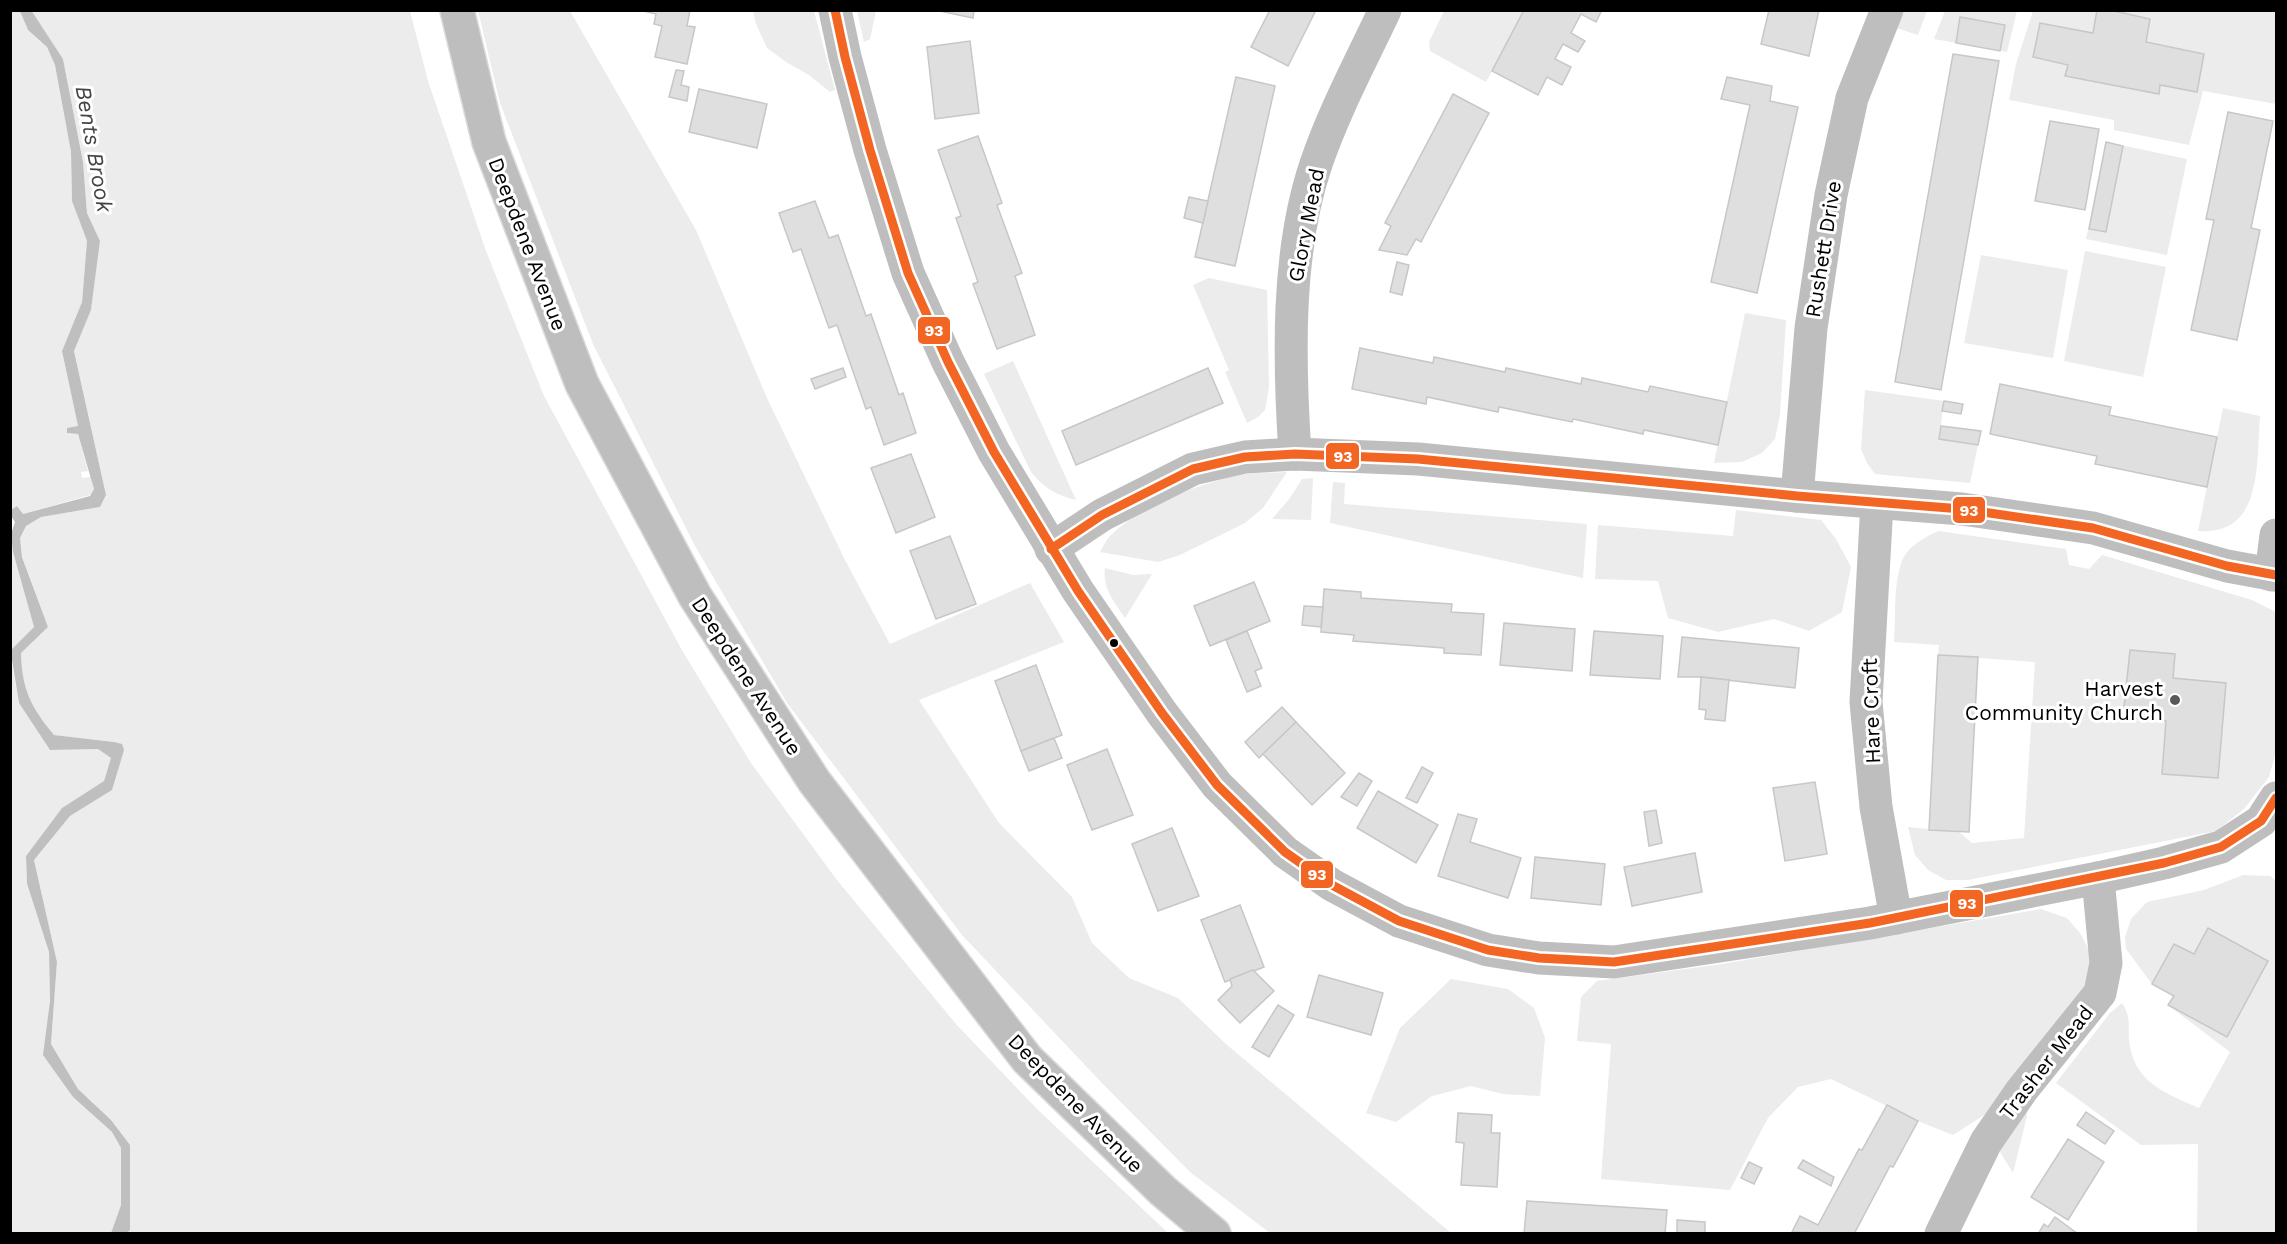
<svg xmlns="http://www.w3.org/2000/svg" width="2287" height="1244" font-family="'Work Sans',sans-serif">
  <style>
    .green { fill: #ececec }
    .water { fill: #bfbfbf }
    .building { fill: #dfdfdf; stroke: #c7c7c7; stroke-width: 1.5 }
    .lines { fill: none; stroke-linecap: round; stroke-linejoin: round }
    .highway-casing { stroke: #dbdbdb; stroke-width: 36 }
    .minor { stroke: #bebebe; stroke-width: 33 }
    .highway { stroke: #bebebe; stroke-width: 33 }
    .bus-1-casing { stroke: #fff; stroke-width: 14 }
    .bus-1 { stroke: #f26522; stroke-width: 9 }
    .bus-dot { fill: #000; stroke: #fff; stroke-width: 2 }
    .poi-dot { fill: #595959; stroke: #fff; stroke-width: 2 }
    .labels { text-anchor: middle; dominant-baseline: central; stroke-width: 6; stroke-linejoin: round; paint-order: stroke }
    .street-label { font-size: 21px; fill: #000; stroke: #fff }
    .poi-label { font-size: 21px; fill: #000; stroke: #fff; text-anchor: end }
    .water-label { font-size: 22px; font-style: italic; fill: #444; stroke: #fff }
    .line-badge { stroke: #fff; stroke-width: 2 }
    .badge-label { font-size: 16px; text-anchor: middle; font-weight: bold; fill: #fff }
  </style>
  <rect width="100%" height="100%" fill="#fff"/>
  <g class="green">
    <polygon points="20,10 28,30 47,47 55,65 71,152 72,200 87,241 82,302 62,351 78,426 67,433 78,434 88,471 81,472 82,478 91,477 94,490 90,495 23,514 17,506 11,510 10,11"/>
    <path d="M31,11h379l18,70 58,170 58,145 139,256 68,111 86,117 119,144 79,83 133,126h-1041l3,-3v-85l-19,-25 -33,-31 -27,-45 6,-82 -23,-102 36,-44 42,-26 2,-48 -60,-7c-24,-29 -32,-45 -33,-82l27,-26 -26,-71 -2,-18 6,-12 15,-9 59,-10 6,-12 -32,-145 17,-40 9,-69 -13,-28 -4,-51 -20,-103z"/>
    <polygon points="478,11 570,11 696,230 767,398 845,560 890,644 1030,583 1064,642 919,700 999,823 1072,897 1092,943 1129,978 1178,998 1226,1044 1451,1233 1270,1233 1190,1172 1101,1082 962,935 787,703 695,546 593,344 500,103"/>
    <polygon points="753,11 814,11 835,90 830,92 809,75 786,62 767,48 756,24"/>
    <polygon points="857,11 876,11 870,39 864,42"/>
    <polygon points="1444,11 1524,11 1486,82 1430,51 1429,42"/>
    <polygon points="1904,11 1927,11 1918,35 1896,28"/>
    <polygon points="1945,11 2017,11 2007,52 1934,39"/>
    <polygon points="2033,11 2276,11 2276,104 2203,91 2189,145 2114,130 2114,120 2009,100 2016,64"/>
    <polygon points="2106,142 2187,159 2167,255 2086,239"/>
    <polygon points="2085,251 2166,267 2143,377 2064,361"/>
    <polygon points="1981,255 2068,270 2053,358 1964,343"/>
    <polygon points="1209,278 1267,290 1269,388 1265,410 1258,417 1247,423 1225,372 1229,370 1193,285"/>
    <polygon points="1745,313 1786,320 1780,415 1775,439 1762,453 1742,462 1714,463"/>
    <path d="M1013,361l63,139c-20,-5 -32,-12 -45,-28l-47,-98z"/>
    <polygon points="1865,390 1944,401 1939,439 1978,445 1970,483 1875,474 1867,463 1861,449"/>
    <path d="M2223,408l37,8c-4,46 4,120 -62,115z"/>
    <path d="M1287,472l-24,36 -18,15 -65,32 -22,7 -58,-10c3,-5 6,-12 10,-16 31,-31 88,-52 130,-61 15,-3 31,-2 47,-3z"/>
    <polygon points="1313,478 1311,520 1272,519 1290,498 1302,479"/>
    <polygon points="1333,482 1345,483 1344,504 1587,524 1583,578 1330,523"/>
    <polygon points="1736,510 1821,520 1836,539 1851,567 1842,612 1809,631 1774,619 1718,632 1668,618 1658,581 1595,579 1598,525 1733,536"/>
    <path d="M1938,531l128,18 3,16 20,4 13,-14 150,45 24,12v140l-7,25 -25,32 -28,22 -248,49h-22l-18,-10 -13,-15 -7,-28 51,5 13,11 52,-5 11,-176 -97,-7 1,-10 -45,-3c2,-26 -1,-57 8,-81 5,-14 23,-24 36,-30z"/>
    <polygon points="10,535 13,552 34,627 11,650"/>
    <path d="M1105,568l28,7 19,-1 -27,44c-10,-15 -23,-30 -20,-50z"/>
    <polygon points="10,654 19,703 50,750 98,749 111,758 104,781 62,808 26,856 27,885 49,952 50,1001 44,1055 73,1097 112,1132 121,1148 121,1205 111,1233 11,1233"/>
    <path d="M2243,875l27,1 6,5v352h-79l1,-89 -57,1 -85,-62 54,-70 12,-10c9,13 6,23 7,37 4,42 36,53 70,68l31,-56 -62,-47 5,-10 -21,-11 -26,-35 -1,-12 6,-18 16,-17 57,-12z"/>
    <polygon points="2041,909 2067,918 2080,933 2093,958 2087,984 1989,1112 1953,1135 1918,1121 1831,1079 1798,1087 1768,1118 1730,1190 1601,1179 1611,1044 1577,1041 1581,997 1597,981 1722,964"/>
    <polygon points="1451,979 1508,989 1534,1008 1545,1038 1540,1096 1503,1094 1471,1086 1432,1096 1396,1122 1366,1113 1400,1028"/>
    <polygon points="2026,1106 2027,1116 2013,1173 1997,1147"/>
  </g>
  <path class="water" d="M31,10l32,49 20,103 4,51 13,28 -9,69 -17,41 32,144 -6,12 -59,10 -15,9 -6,12 2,19 26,70 -27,26c1,37 10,54 33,82l60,7 8,2 2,6 -12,40 -42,26 -36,44 23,102 -6,82 27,45 33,31 19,25v85l-3,3h-16l10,-28v-57l-9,-16 -39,-35 -30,-42 7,-54 -1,-49 -22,-68 -1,-28 36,-48 42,-27 7,-23 -13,-9 -48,1 -31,-47 -8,-49v-4l23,-23 -21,-75 -2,-18 4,-12 -4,-6v-6l6,-4 6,8 67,-18 4,-7 -16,-55 -11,-1v-5l11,-2 -16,-75 20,-49 5,-61 -15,-40 -1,-49 -16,-87 -8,-18 -19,-17 -8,-19z"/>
  <g class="building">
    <polygon points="690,10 687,26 695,27 687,64 655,57 662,26 654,24 656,14 639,10"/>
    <polygon points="935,10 974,10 973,18"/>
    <polygon points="1270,10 1316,10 1288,66 1251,47"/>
    <polygon points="1524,10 1602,10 1596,22 1581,14 1571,33 1585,41 1578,52 1563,44 1555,59 1571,67 1562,85 1547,77 1538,95 1492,71"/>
    <polygon points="1769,10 1819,10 1809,56 1761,44"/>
    <polygon points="2097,10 2110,10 2150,19 2146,42 2204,54 2197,92 2160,85 2159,94 2065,76 2068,65 2033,57 2040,23 2093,33"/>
    <polygon points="1960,17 2005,25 2000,51 1956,43"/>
    <polygon points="970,41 979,113 935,119 927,47"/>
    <polygon points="1953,54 1999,61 1941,390 1895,382"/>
    <polygon points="676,70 684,71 681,85 689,87 687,101 669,97"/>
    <polygon points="1236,77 1275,86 1235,266 1195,257"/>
    <polygon points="1727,77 1772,86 1770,101 1798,107 1757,293 1711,282 1750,105 1721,99"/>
    <polygon points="699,89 767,104 757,148 689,132"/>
    <polygon points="1453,94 1489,113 1421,242 1416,239 1407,255 1379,250 1391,226 1385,223"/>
    <polygon points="2228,112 2273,121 2251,228 2260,230 2237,340 2191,330 2214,220 2206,219"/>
    <polygon points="2050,121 2099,129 2085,210 2035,201"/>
    <polygon points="978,136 1002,203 997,205 1022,273 1015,276 1035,335 997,349 973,284 978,282 956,218 961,216 938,150"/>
    <polygon points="2106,142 2123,146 2106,232 2089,229"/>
    <polygon points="1189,197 1208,201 1203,223 1184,218"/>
    <polygon points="815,201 829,238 838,235 866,316 871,314 899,395 903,393 916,433 884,445 871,407 866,409 837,325 829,328 801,249 793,252 779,213"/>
    <polygon points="1397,262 1409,265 1402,295 1390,292"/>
    <polygon points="1360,348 1433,363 1434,357 1505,372 1506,368 1581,384 1582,378 1648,392 1650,386 1727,402 1718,445 1644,430 1643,434 1573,419 1572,422 1499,407 1498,412 1427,397 1426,404 1352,389"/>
    <polygon points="843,368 846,377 815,389 811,379"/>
    <polygon points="1208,368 1223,403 1076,465 1062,431"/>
    <polygon points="2000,384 2111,407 2109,415 2217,437 2207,487 2095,464 2097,456 1990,434"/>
    <polygon points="1944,401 1963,404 1961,414 1942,411"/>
    <polygon points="1941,426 1981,431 1978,445 1939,439"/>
    <polygon points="911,454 935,517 896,533 871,468"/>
    <polygon points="950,536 976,604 936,619 910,551"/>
    <polygon points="1254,582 1270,621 1210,646 1194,606"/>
    <polygon points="1324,589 1361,592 1361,598 1452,604 1451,612 1484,614 1481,655 1444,653 1444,648 1353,641 1354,635 1321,632"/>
    <polygon points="1304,606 1323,607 1321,627 1302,625"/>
    <polygon points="1504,623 1575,629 1572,671 1500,665"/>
    <polygon points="1247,631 1262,668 1255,671 1261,686 1247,692 1226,640"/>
    <polygon points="1594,631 1663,636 1660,679 1590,675"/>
    <polygon points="1682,637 1799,648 1795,688 1701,677 1678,677"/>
    <polygon points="2130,650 2175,654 2173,678 2226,683 2218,778 2162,774 2166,721 2123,717"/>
    <polygon points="1938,655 1978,657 1969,832 1929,830"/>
    <polygon points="1036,665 1062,735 1021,751 995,681"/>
    <polygon points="1701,677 1729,680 1725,721 1705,719 1706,710 1699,709"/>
    <polygon points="1282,707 1296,722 1259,758 1245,742"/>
    <polygon points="1296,722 1345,773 1312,805 1263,754"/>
    <polygon points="1054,738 1062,758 1029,771 1021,751"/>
    <polygon points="1107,749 1133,815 1092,830 1067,765"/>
    <polygon points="1422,767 1433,773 1417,803 1406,798"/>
    <polygon points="1359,773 1372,781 1357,806 1341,797"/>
    <polygon points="1815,782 1827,854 1785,861 1773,788"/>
    <polygon points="1378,791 1438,825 1416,863 1357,828"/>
    <polygon points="1656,810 1662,843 1649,846 1644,812"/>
    <polygon points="1458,814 1477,819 1470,842 1521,858 1508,898 1438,876"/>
    <polygon points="1172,828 1199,896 1158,911 1132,844"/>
    <polygon points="1695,853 1702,892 1632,906 1624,867"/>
    <polygon points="1535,857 1605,864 1601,905 1531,898"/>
    <polygon points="1240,905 1264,967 1225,982 1201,920"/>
    <polygon points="2208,928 2268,961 2227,1037 2168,1005 2174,996 2152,984 2174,944 2194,954"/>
    <polygon points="1253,970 1274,991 1240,1023 1218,1000 1232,986 1230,979"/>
    <polygon points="1319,975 1383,993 1371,1035 1307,1017"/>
    <polygon points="1278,1005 1294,1015 1269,1057 1252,1047"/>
    <polygon points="1887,1105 1918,1121 1893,1167 1890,1166 1854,1234 1792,1232 1800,1216 1818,1225 1859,1149 1862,1150"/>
    <polygon points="2086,1112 2114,1131 2105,1144 2077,1125"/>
    <polygon points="1458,1113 1492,1115 1491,1133 1500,1133 1497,1187 1461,1185 1464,1143 1456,1142"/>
    <polygon points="2068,1139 2104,1162 2068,1220 2031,1197"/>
    <polygon points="1803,1160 1834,1177 1831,1186 1798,1168"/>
    <polygon points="1749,1162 1762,1168 1754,1184 1741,1178"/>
    <polygon points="1527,1201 1667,1210 1665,1234 1524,1234"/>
    <polygon points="2055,1217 2078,1234 2038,1234 2044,1224 2048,1227"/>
    <polygon points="1677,1220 1705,1222 1705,1234 1677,1234"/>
  </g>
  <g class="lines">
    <defs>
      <polyline id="highway" points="457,10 489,142 582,384 695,596 814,781 1027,1059 1163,1191 1214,1234"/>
    </defs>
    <use href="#highway" class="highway-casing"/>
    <g class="minor">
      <polyline points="835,10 845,57 870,150 908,273 948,362 994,452 1078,591 1162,713 1217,785 1285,852 1332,885 1399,921 1488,950 1539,958 1614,962 1870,923 2098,878 2164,863 2221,847 2261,821 2276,798"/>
      <path d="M1295,454c-6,-92 -9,-202 21,-290 18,-53 45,-103 69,-154"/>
      <polyline points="1797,496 1811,328 1831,195 1852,98 1887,10"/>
      <polyline points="1877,503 1866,702 1876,807 1896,918"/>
      <polyline points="1051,549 1102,515 1193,469 1245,457 1295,454 1418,459 1797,496 1962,509 2093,528 2227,566 2276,575"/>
      <polyline points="2271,575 2276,535"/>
      <polyline points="1941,1234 1986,1142 2022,1090 2100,993 2106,963 2098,878"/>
    </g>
    <use href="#highway" class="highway"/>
    <defs>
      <g id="bus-1">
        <polyline points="835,10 845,57 870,150 908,273 948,362 994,452 1078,591 1162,713 1217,785 1285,852 1332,885 1399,921 1488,950 1539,958 1614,962 1870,923 2164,863 2221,847 2261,821 2276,798"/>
        <polyline points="1051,549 1102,515 1193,469 1245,457 1295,454 1418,459 1797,496 1962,509 2093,528 2227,566 2276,575"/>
      </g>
    </defs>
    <use href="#bus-1" class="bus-1-casing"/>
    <use href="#bus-1" class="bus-1"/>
  </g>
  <circle class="bus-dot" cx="1114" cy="643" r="5"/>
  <circle class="poi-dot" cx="2175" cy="700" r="6"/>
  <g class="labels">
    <g class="street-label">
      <text transform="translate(1306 225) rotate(-79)">Glory Mead</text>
      <text transform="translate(528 244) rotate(69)">Deepdene Avenue</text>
      <text transform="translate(1823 249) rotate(-81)">Rushett Drive</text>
      <text transform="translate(747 676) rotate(57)">Deepdene Avenue</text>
      <text transform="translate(1871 711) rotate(-92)">Hare Croft</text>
      <text transform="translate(2046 1062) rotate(-52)">Trasher Mead</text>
      <text transform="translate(1076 1103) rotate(46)">Deepdene Avenue</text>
    </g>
    <g class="poi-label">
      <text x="2163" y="688">Harvest<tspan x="2163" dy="24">Community Church</tspan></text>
    </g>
    <g class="water-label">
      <text transform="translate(94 149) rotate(80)">Bents Brook</text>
    </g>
  </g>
  <g class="line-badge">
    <rect x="917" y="316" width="34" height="29" rx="6" fill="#f26522"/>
    <rect x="1325" y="442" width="35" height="28" rx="6" fill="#f26522"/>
    <rect x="1952" y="496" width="34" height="28" rx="6" fill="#f26522"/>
    <rect x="1300" y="860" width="34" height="29" rx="6" fill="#f26522"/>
    <rect x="1949" y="889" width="35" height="29" rx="6" fill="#f26522"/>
  </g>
  <g class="badge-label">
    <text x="934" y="336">93</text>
    <text x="1343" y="462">93</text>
    <text x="1969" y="516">93</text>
    <text x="1317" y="880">93</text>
    <text x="1967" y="909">93</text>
  </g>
  <rect width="2287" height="1244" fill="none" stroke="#000000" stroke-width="24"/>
</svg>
